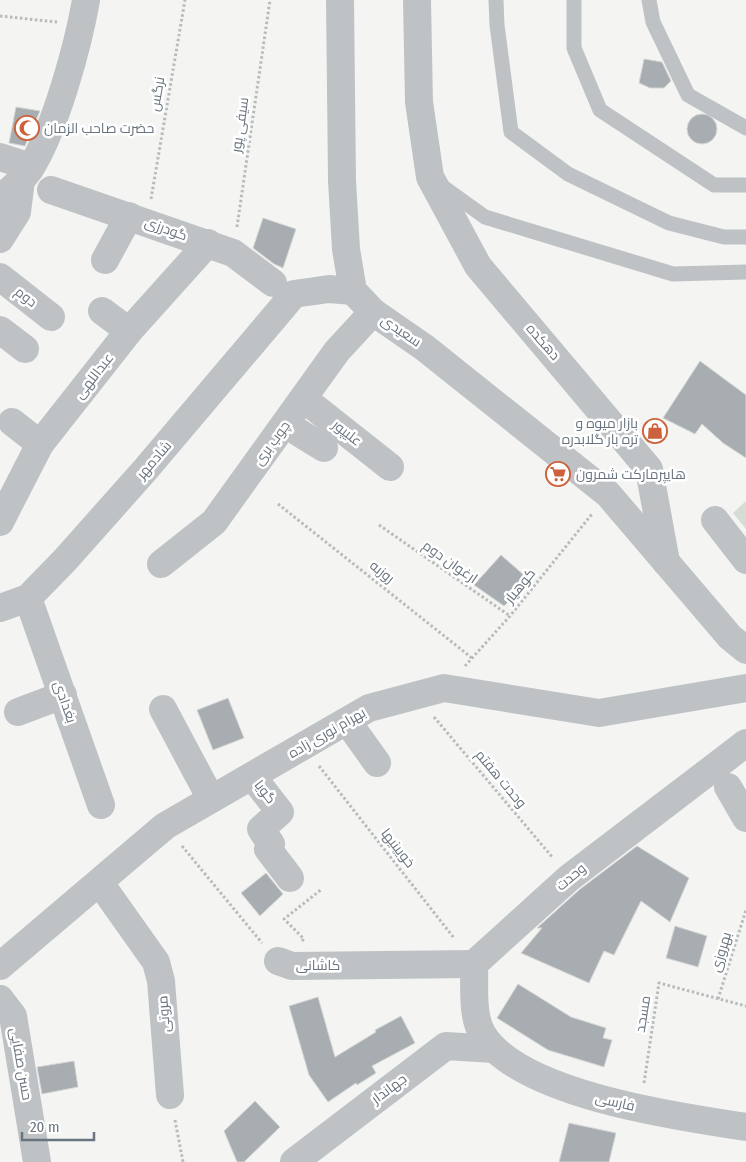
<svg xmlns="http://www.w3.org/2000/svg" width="746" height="1162" font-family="'Fira Sans Condensed',Cairo,sans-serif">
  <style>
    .green { fill: #d6dbd3 }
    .building { fill: #a7adb1; stroke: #d6d6d4 }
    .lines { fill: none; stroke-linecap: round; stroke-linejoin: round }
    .path { stroke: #b8bbbc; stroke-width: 3; stroke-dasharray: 2.5 2.5; stroke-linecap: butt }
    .lane { stroke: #bfc2c5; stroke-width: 15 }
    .street { stroke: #bfc2c5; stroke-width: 28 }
    .labels { text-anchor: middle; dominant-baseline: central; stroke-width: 5; stroke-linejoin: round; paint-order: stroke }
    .street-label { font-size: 14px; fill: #68747f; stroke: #fff }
    .poi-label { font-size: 14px; fill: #68747f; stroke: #fff; text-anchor: start }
  </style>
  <rect width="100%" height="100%" fill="#f4f5f2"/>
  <polygon class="green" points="746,501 746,529 733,513"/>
  <g class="building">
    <polygon points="644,59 662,62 671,81 664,88 650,88 639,83"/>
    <polygon points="16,107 40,111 25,146 9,143"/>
    <circle cx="702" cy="129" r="15"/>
    <polygon points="263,218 296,229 283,268 274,264 253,248"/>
    <polygon points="700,361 746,395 746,458 723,443 702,424 695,434 663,418"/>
    <polygon points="501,555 525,576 515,588 519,592 504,606 474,585"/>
    <polygon points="228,698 244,738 213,750 197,710"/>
    <polygon points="637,846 689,878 670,922 641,901 614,955 604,951 589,983 521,953 542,928 537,928 579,890"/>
    <polygon points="266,873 283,894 260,916 241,893"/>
    <polygon points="675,926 707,936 698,967 666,958"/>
    <polygon points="518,984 571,1017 606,1028 603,1038 612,1040 604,1067 548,1050 497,1018"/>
    <polygon points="318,997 335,1057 376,1032 375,1030 401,1016 415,1043 372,1066 376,1073 357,1085 356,1083 328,1102 309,1075 289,1006"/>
    <polygon points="74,1061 78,1087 42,1094 37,1067"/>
    <polygon points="255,1101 280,1127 244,1162 237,1162 224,1131"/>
    <polygon points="569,1123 616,1133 609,1162 559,1162"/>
  </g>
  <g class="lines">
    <g class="path">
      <polyline points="0,16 57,22"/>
      <polyline points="151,199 185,0"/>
      <polyline points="237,227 270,0"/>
      <polyline points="278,504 472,658"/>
      <polyline points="379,525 510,616"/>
      <polyline points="465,666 510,616 592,514"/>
      <polyline points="434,717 553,858"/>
      <polyline points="319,766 454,938"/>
      <polyline points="182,846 262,943"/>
      <polyline points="302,941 304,939 284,919 322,889"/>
      <polyline points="718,999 746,910"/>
      <polyline points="644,1083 659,983 746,1006"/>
      <polyline points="175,1120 183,1162"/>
    </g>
    <g class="lane">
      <polyline points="496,0 497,25 511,132 568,174 669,223 724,237 746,237"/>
      <polyline points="574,0 574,48 600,110 714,185 746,185"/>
      <polyline points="649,0 653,22 688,95 746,128"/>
      <polyline points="439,184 485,217 673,274 746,272"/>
    </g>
    <g class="street">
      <polyline points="340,0 342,181 346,249 353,291 373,312 425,348 608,494 730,637 746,650"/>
      <polyline points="417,0 419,102 430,177 478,266 649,469 666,562"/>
      <polyline points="0,157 31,167"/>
      <polyline points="51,190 233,253 273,283"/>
      <path d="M0,199c11,-10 22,-18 30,-30 25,-39 48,-123 56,-169"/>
      <polyline points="0,239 17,212 21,180"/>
      <polyline points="105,260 129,216"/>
      <polyline points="0,277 51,317"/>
      <polyline points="102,311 129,331"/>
      <polyline points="0,330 25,349"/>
      <polyline points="304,399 390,467"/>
      <polyline points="12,422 40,444"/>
      <polyline points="285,424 324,448"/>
      <polyline points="715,520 746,560"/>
      <polyline points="0,522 40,444 129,331 208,243"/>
      <polyline points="161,564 214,522 337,351 373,312"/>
      <polyline points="28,598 101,805"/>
      <polyline points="0,608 28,598 65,560 145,470 294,294 329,289 353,291"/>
      <polyline points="163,709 211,799"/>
      <polyline points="18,712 63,695"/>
      <polyline points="347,721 377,763"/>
      <path d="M746,743l-177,135 -95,86c1,21 -3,52 9,71 38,60 196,82 263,92"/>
      <polyline points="252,776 280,812 261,829 271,844 268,849 290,878"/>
      <polyline points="728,787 746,818"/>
      <polyline points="100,883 156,962 161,981 170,1095"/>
      <polyline points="278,961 292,966 474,964"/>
      <polyline points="0,966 165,826 369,708 444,688 599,713 746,688"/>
      <polyline points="0,999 13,1016 37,1162"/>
      <polyline points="294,1162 446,1046 494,1049"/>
    </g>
  </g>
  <defs>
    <symbol id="mosque-ring" viewBox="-11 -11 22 22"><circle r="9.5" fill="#fff" stroke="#cc613b" stroke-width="1.5"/><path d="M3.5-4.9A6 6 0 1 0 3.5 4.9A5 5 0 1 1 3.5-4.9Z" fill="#cc613b"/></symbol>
    <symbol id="shop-ring" viewBox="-11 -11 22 22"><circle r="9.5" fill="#fff" stroke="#cc613b" stroke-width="1.5"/><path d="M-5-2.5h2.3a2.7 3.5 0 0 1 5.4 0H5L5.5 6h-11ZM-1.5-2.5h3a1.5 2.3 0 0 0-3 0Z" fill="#cc613b"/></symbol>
    <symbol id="supermarket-ring" viewBox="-11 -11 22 22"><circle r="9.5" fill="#fff" stroke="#cc613b" stroke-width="1.5"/><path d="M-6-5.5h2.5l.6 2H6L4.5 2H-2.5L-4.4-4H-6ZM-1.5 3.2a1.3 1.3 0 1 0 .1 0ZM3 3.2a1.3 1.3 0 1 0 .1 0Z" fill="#cc613b"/></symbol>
  </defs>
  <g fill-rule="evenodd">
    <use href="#mosque-ring" x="13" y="114" width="28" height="28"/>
    <use href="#shop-ring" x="641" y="417" width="28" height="28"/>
    <use href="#supermarket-ring" x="544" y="460" width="28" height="28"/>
  </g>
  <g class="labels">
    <g class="street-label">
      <text transform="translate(157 94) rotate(-80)">نرگس</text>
      <text transform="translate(240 125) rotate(-82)">سیفی پور</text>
      <text transform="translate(166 229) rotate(20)">گودرزی</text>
      <text transform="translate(26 297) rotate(38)">دوم</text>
      <text transform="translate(401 331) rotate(34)">سعیدی</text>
      <text transform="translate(543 342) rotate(49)">دهکده</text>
      <text transform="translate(94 376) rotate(-52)">عبداللهی</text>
      <text transform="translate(347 433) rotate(38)">علیپور</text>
      <text transform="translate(272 443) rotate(-54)">چوب بری</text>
      <text transform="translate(154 460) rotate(-49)">شادمهر</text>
      <text transform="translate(450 562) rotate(35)">ارغوان دوم</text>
      <text transform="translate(382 572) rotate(39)">روزبه</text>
      <text transform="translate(520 586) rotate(-51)">کوهیار</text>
      <text transform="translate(65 702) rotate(71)">بغدادی</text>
      <text transform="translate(327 733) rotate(-30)">بهرام نوری زاده</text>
      <text transform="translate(501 779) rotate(50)">وحدت هفتم</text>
      <text transform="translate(265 792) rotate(52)">گویا</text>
      <text transform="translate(398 848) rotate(52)">خویینیها</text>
      <text transform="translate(571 877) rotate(-40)">وحدت</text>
      <text transform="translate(721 952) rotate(-73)">بهروزی</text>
      <text x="318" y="965">کاشانی</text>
      <text transform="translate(164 1014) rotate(-94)">مروتی</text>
      <text transform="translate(643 1014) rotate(-81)">مسجد</text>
      <text transform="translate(21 1064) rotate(80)">حسن صفایی</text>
      <text transform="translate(389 1089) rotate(-37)">جهاندار</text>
      <text transform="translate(615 1102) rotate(13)">فارسی</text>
    </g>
    <g class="poi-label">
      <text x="44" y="128">حضرت صاحب الزمان</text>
      <text x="638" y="423" text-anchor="end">بازار میوه و<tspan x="638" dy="16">تره بار گلابدره</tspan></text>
      <text x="576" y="474">هایپرمارکت شمرون</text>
    </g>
  </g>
  <path d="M22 1132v8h72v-8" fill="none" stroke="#68747f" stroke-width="2.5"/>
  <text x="30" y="1132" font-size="15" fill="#68747f" stroke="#ffffff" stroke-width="4" paint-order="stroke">20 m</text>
</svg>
